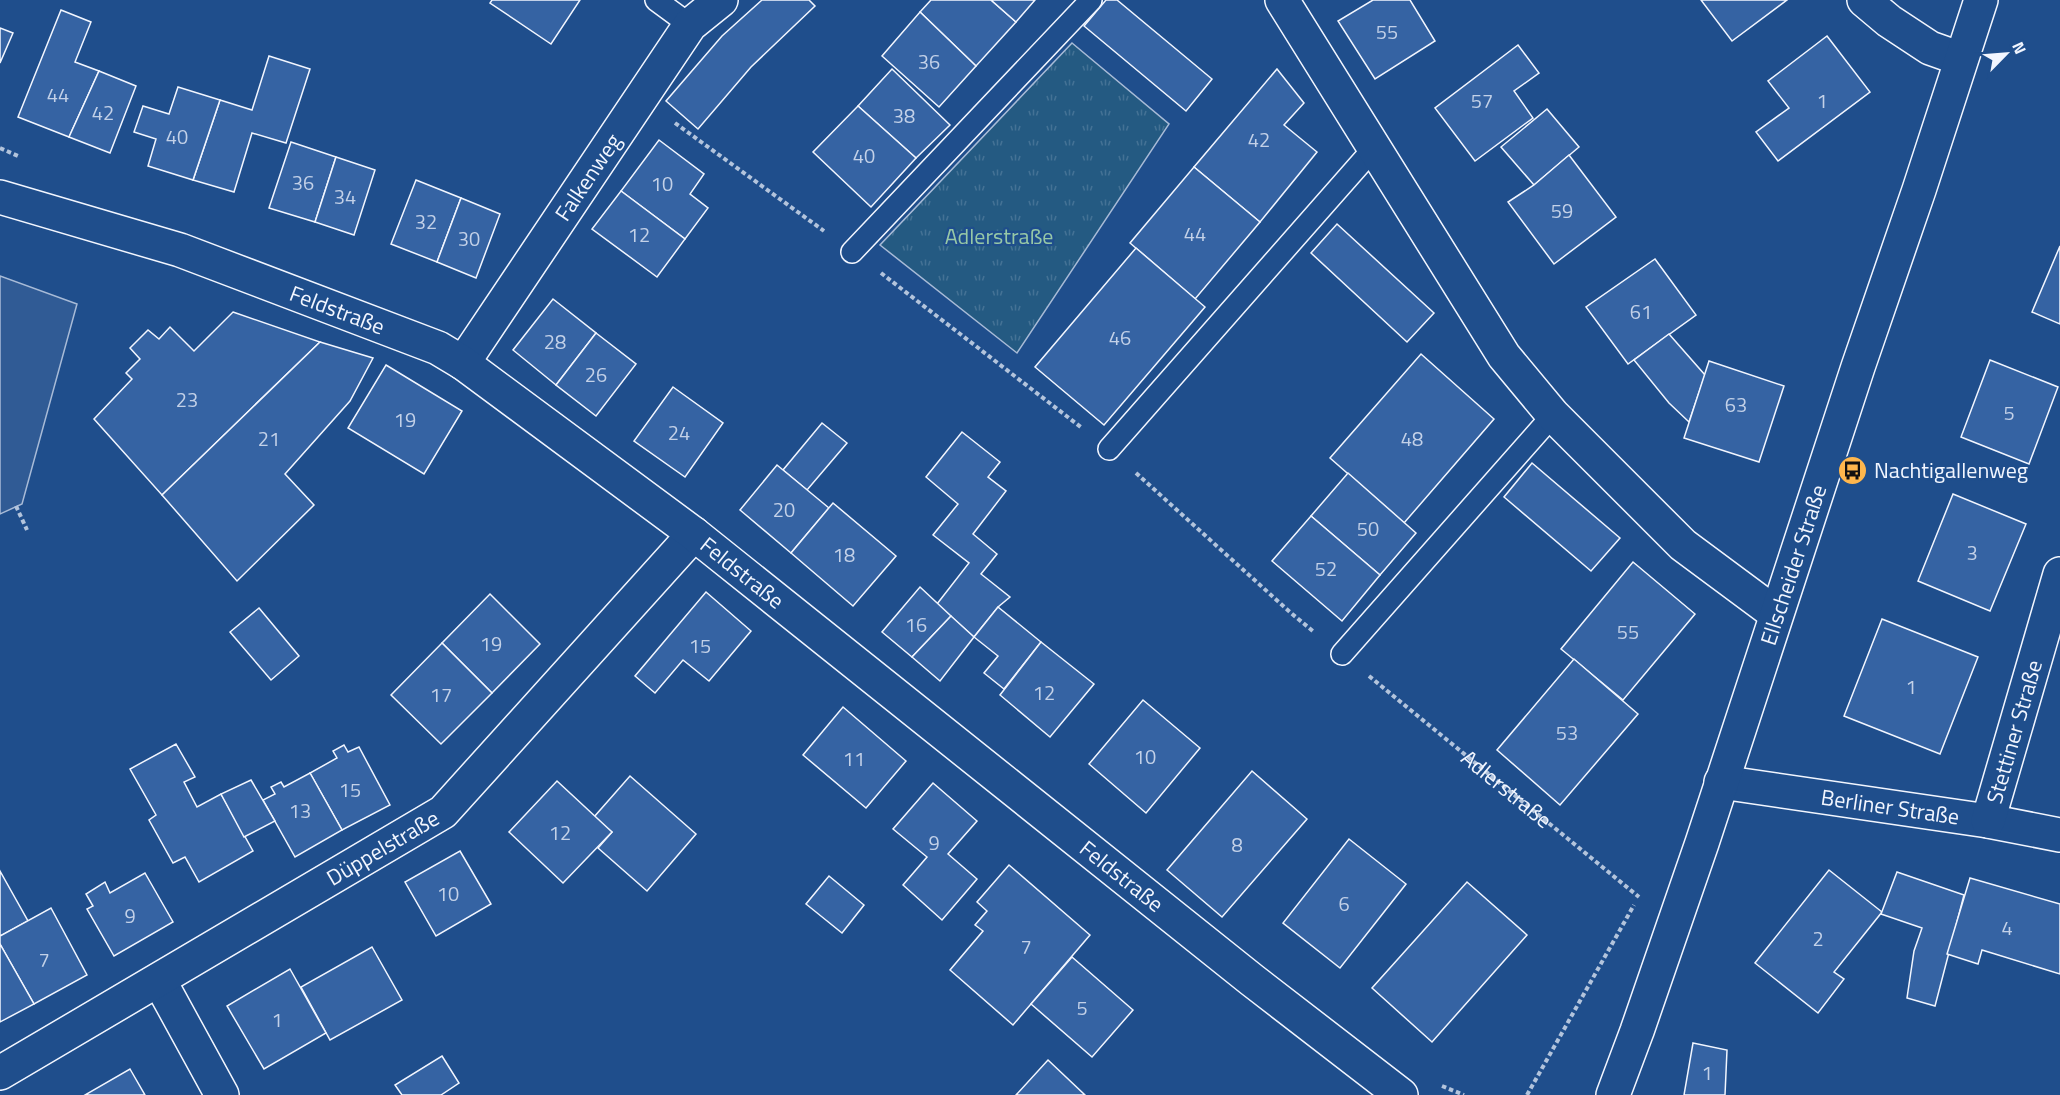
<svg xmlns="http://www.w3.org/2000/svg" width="2060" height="1095" font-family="'Titillium Web',sans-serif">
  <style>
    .grass { fill: url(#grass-tufts); stroke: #a8bbd7; stroke-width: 1.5 }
    .parking { fill: #305b95; stroke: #a8bbd7; stroke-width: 1.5 }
    .building { fill: #3563a3; stroke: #f2f6ff; stroke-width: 1.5 }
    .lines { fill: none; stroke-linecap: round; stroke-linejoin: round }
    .service-casing { stroke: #f2f6ff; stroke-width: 24 }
    .minor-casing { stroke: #f2f6ff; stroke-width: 36 }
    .tertiary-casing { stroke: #f2f6ff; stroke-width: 36 }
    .path { stroke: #b3c4dc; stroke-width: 4; stroke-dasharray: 4.5 3; stroke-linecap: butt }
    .service { stroke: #1f4e8c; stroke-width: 21 }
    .minor { stroke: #1f4e8c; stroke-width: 33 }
    .tertiary { stroke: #1f4e8c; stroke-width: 33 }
    .labels { text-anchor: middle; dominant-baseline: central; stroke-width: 4.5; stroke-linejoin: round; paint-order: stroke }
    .number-label { font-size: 20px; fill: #c3d1e8 }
    .street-label { font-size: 22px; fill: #f2f6ff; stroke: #1f4e8c }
    .park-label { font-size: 22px; fill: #97c8a6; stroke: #1f4e8c }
    .poi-label { font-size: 22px; fill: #f2f6ff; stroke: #1f4e8c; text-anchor: start }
  </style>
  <defs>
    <pattern id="grass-tufts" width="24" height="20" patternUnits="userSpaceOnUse" patternTransform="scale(1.5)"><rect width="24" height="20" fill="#245a82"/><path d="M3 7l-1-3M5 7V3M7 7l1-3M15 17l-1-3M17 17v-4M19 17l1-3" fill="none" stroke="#447295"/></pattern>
  </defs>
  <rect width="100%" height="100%" fill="#1f4e8c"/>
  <polygon class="grass" points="1072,43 1169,124 1017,353 880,245"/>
  <polygon class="parking" points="0,276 77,304 22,504 0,514"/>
  <g class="building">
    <polygon points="492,0 580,0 551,44 490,3"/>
    <polygon points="762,0 809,0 815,6 751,67 698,129 666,101 722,36"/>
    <polygon points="931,0 991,0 1016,22 976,66 920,12"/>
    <polygon points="991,0 1035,0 1016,22"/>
    <polygon points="1106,0 1117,0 1212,79 1186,111 1084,26"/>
    <polygon points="1373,0 1410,0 1435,41 1375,79 1338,21"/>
    <polygon points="1701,0 1787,0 1732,41"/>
    <polygon points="61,10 91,22 75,62 99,71 69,137 18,117"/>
    <polygon points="920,12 976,66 939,107 882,56"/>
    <polygon points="0,28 13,33 0,63"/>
    <polygon points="1827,36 1870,92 1778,161 1756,132 1789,108 1768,81"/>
    <polygon points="1518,45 1539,73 1514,91 1533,118 1475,161 1435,108"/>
    <polygon points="269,56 310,69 286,143 252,133 234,192 193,180 220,100 252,110"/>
    <polygon points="892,69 950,125 916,158 858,106"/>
    <polygon points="1277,69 1304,103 1284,125 1317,152 1260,222 1194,167"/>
    <polygon points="99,71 136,86 110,153 69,137"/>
    <polygon points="178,87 220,100 193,180 148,166 156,139 134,132 143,106 169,114"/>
    <polygon points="858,106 916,158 871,207 813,152"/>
    <polygon points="1547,109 1579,147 1534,185 1501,147"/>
    <polygon points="659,140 704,174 690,194 708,208 685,239 621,191"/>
    <polygon points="291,142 336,157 315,222 269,208"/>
    <polygon points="1569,155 1616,217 1554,264 1508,202 1534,185"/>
    <polygon points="336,157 375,170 354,235 315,222"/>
    <polygon points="1194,167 1260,222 1195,299 1130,243"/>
    <polygon points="416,180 461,198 437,262 391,244"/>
    <polygon points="621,191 685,239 657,277 592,229"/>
    <polygon points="461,198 500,214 476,278 437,262"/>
    <polygon points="1337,224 1434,313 1407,342 1311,253"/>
    <polygon points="2060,246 2060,324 2032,312"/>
    <polygon points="1136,248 1205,307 1104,425 1035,367"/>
    <polygon points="1655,259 1696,315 1628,364 1586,307"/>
    <polygon points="553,299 596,333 556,385 513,350"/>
    <polygon points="233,312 320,342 162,495 94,419 132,379 126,373 140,359 130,348 148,330 159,339 170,327 194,351"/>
    <polygon points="596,333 636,364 596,416 556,385"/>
    <polygon points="1669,334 1705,375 1689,422 1669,403 1634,360"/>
    <polygon points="320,342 373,358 350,401 285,474 314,505 237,581 162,495"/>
    <polygon points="1421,354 1494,419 1404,523 1330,458"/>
    <polygon points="1990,360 2058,387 2029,464 1961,437"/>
    <polygon points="1709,361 1784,386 1759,462 1684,438"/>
    <polygon points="386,365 462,411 424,474 348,428"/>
    <polygon points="673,387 723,423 685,477 634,441"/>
    <polygon points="822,423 847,443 807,490 783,470"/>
    <polygon points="962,432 1000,462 988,477 1006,491 973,534 997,554 981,574 1010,597 998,607 974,637 937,604 969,563 933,535 958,504 926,477"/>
    <polygon points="1532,463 1620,538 1591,571 1504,497"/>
    <polygon points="777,465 829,508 791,553 740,510"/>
    <polygon points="1348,473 1416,533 1380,575 1311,516"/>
    <polygon points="1953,494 2026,524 1990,611 1918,581"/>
    <polygon points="833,503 896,556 853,606 791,553"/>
    <polygon points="1311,516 1380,575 1342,621 1272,561"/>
    <polygon points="1633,562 1695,614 1623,700 1561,649"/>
    <polygon points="920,587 951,616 912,657 882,632"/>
    <polygon points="706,592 751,631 709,681 683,660 655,693 635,676"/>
    <polygon points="490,594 540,644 492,693 442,643"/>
    <polygon points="998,607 1041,642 1004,689 984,673 998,656 974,637"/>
    <polygon points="259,608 299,656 271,680 230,632"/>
    <polygon points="951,616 974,637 940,681 912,657"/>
    <polygon points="1882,619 1978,657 1940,754 1844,716"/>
    <polygon points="1041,642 1094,684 1050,737 1000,695"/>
    <polygon points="442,643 492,693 441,744 391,695"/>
    <polygon points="1574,659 1638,714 1560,805 1497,750"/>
    <polygon points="1143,700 1200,748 1146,813 1089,764"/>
    <polygon points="843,707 906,761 866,808 803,755"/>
    <polygon points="176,744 195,777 184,782 197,807 221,794 253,851 199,882 185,857 173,863 149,820 156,815 130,769"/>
    <polygon points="344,745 348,752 359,747 390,805 342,830 310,773 337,758 333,751"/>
    <polygon points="1252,771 1307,819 1222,917 1167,870"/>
    <polygon points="310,773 342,830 295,857 263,800 275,794 271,787 281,782 284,787"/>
    <polygon points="630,776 696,834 647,891 598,848 612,832 594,817"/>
    <polygon points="251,780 275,821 244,837 221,794"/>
    <polygon points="557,781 612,832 563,883 509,832"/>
    <polygon points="933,783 977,821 948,854 977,879 942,920 903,885 927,857 893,829"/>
    <polygon points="1349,839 1406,884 1340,968 1283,923"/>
    <polygon points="460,851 491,904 436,936 405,882"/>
    <polygon points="1009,865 1090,935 1013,1025 950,970 983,931 975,925 987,911 977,902"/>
    <polygon points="1829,870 1882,912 1834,972 1844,979 1818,1013 1755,963"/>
    <polygon points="0,871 28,921 0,936"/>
    <polygon points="1897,872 1964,895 1935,1006 1907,998 1914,951 1922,928 1881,914"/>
    <polygon points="145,873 173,922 114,956 87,909 93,906 86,894 105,882 110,893"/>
    <polygon points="829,876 864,905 842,933 806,904"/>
    <polygon points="1970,878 2060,904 2060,974 1982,950 1978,964 1947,954"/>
    <polygon points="1467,882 1527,935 1432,1042 1372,988"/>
    <polygon points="51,908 87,975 34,1004 0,944 0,936"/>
    <polygon points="0,944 34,1004 0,1022"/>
    <polygon points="372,947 402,1000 330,1040 301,987"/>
    <polygon points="1072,957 1133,1010 1092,1057 1031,1004"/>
    <polygon points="290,969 326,1033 264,1069 227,1006"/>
    <polygon points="1693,1043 1727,1050 1725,1095 1684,1095"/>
    <polygon points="442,1056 459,1083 441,1095 402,1095 395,1085"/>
    <polygon points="1048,1060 1085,1095 1016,1095"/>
    <polygon points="130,1069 145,1095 85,1095"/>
  </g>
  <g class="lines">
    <defs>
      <g id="service">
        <polyline points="656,0 690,25"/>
        <polyline points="852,252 1091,0"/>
        <polyline points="1109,449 1374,148"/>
        <polyline points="1342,654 1553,415"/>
      </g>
      <g id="minor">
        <polyline points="1282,0 1504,356 1553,415 1683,545 1776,614"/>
        <polyline points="1864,0 1889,21 1930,48 1961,59"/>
        <path id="s2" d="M463,363l227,-338 31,-25"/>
        <path id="s3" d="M1721,782l267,39 72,14"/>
        <path id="s4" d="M1988,821l72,-247"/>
        <polyline points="159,980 222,1095"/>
        <path id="s5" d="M0,1073l443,-261 251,-278"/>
      </g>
      <g id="tertiary">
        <path id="s6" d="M0,197l180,53 258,98 25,15 231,171 558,446 149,115"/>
        <path id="s7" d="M1613,1095l24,-64 65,-188 156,-476 61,-177 62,-190"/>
      </g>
    </defs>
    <use href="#service" class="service-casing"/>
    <use href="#minor" class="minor-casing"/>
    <use href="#tertiary" class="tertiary-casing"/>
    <g class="path">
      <polyline points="675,123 824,231"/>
      <polyline points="0,148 18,156"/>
      <polyline points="881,273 1082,428"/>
      <polyline points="1136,473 1291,613 1314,632"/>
      <polyline points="16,506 27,530"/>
      <path id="s1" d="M1369,676l270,221"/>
      <polyline points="1442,1086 1464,1095"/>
      <polyline points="1527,1095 1634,905"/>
    </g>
    <use href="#service" class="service"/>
    <use href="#minor" class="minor"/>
    <use href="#tertiary" class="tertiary"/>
  </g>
  <defs>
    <symbol id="bus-disc" viewBox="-11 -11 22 22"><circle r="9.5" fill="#ffb74d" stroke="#1f4e8c"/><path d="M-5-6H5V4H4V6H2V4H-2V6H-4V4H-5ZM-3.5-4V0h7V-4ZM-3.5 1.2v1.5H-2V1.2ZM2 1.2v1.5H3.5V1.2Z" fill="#111"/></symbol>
  </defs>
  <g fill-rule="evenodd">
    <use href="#bus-disc" x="1836" y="454" width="33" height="33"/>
  </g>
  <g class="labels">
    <g class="number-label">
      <text x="1387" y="31">55</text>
      <text x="929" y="61">36</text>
      <text x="58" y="94">44</text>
      <text x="1482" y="100">57</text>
      <text x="1822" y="100">1</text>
      <text x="103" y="112">42</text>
      <text x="904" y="115">38</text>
      <text x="177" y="136">40</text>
      <text x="1259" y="139">42</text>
      <text x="864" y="155">40</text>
      <text x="303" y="182">36</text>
      <text x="662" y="183">10</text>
      <text x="345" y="196">34</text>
      <text x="1562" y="210">59</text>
      <text x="426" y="221">32</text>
      <text x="1195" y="233">44</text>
      <text x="639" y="234">12</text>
      <text x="469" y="238">30</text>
      <text x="1641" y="311">61</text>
      <text x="1120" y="337">46</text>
      <text x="555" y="341">28</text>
      <text x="596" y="374">26</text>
      <text x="187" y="399">23</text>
      <text x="1736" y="404">63</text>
      <text x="2009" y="412">5</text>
      <text x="405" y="419">19</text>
      <text x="679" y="432">24</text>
      <text x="269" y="438">21</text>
      <text x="1412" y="438">48</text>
      <text x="784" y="509">20</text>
      <text x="1368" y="528">50</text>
      <text x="1972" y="552">3</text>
      <text x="844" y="554">18</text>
      <text x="1326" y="568">52</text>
      <text x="916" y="624">16</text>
      <text x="1628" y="631">55</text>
      <text x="491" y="643">19</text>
      <text x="700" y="645">15</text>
      <text x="1911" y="686">1</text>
      <text x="1044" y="692">12</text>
      <text x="441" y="694">17</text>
      <text x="1567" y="732">53</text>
      <text x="1145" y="756">10</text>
      <text x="854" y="758">11</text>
      <text x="350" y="789">15</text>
      <text x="300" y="810">13</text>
      <text x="560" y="832">12</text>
      <text x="934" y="842">9</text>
      <text x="1237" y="844">8</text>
      <text x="448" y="893">10</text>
      <text x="1344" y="903">6</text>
      <text x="130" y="915">9</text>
      <text x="2007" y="927">4</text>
      <text x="1818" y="938">2</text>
      <text x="1026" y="946">7</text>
      <text x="44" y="959">7</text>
      <text x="1082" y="1007">5</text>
      <text x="277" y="1019">1</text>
      <text x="1707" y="1072">1</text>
    </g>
    <g class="street-label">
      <text stroke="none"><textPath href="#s2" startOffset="224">Falkenweg</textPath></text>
      <text stroke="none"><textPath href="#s6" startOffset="356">Feldstraße</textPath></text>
      <text stroke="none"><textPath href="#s7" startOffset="560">Ellscheider Straße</textPath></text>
      <text stroke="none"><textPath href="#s6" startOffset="842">Feldstraße</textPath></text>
      <text stroke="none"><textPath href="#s4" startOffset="93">Stettiner Straße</textPath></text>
      <text stroke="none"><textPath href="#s1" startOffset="178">Adlerstraße</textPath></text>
      <text stroke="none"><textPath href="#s3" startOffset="171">Berliner Straße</textPath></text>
      <text stroke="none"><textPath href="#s5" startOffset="444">Düppelstraße</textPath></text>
      <text stroke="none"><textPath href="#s6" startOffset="1328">Feldstraße</textPath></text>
    </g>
    <g class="park-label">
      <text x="999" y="236">Adlerstraße</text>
    </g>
    <g class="poi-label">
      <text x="1874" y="470">Nachtigallenweg</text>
    </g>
  </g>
  <g transform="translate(2006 54) rotate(65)" stroke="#1f4e8c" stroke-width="4.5" paint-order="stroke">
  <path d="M0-4.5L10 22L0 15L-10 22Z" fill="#f2f6ff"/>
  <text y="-9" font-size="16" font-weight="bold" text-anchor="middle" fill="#f2f6ff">N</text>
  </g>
</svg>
